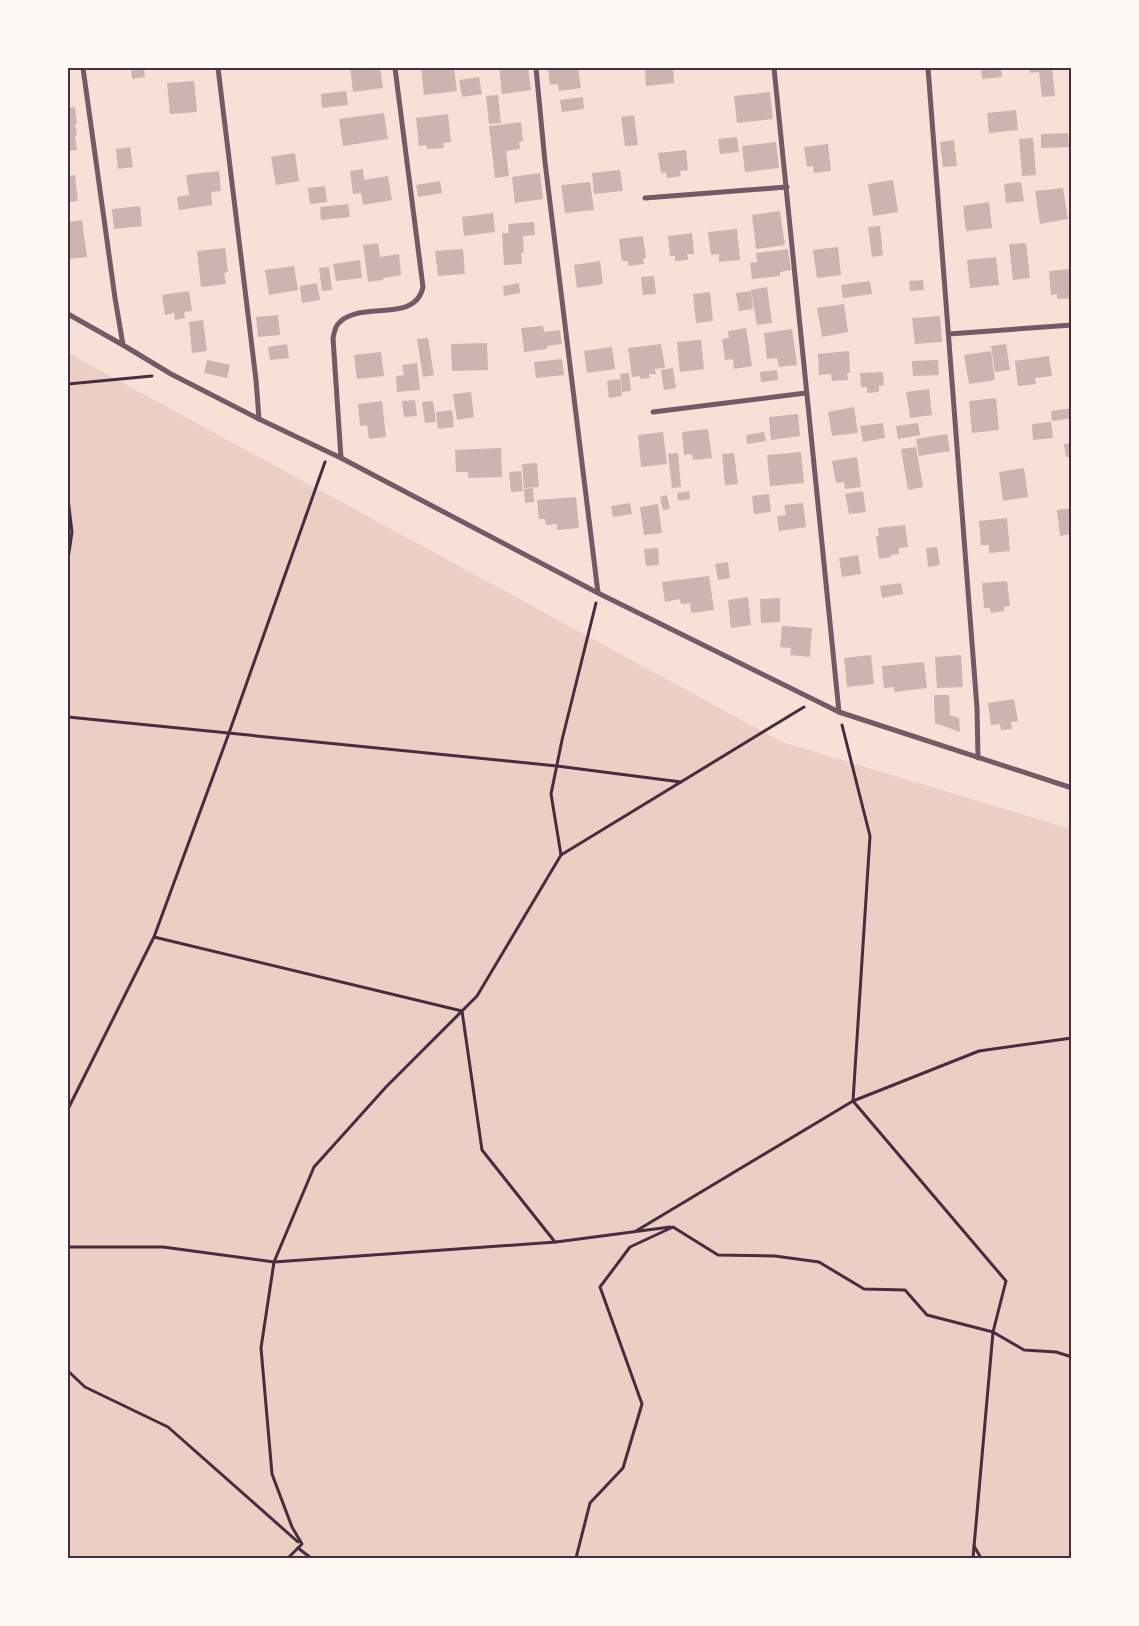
<svg xmlns="http://www.w3.org/2000/svg" width="1139" height="1626" font-family="Roboto,sans-serif">
  <style>
    .green { fill: #ebcfc5 }
    .building { fill: #ccb4b1 }
    .lines { fill: none; stroke-linecap: round; stroke-linejoin: round }
    .path { stroke: #4a2c40; stroke-width: 3 }
    .minor { stroke: #755966; stroke-width: 5 }
    .neatline { fill: none; stroke: #4a2c40; stroke-width: 2 }
  </style>
  <rect width="100%" height="100%" fill="#f7e1d7"/>
  <polygon class="green" points="68,353 782,742 1071,829 1071,1558 68,1558"/>
  <g class="building">
    <polygon points="131,68 144,68 145,77 132,79"/>
    <polygon points="350,68 380,68 383,88 353,92"/>
    <polygon points="421,68 454,68 457,91 424,95"/>
    <polygon points="499,68 528,68 531,90 502,94"/>
    <polygon points="548,68 578,68 581,88 559,91 558,84 550,85"/>
    <polygon points="645,68 673,68 674,83 646,86"/>
    <polygon points="981,68 1001,68 1002,77 982,79"/>
    <polygon points="1029,68 1052,68 1055,96 1042,97 1039,72 1030,73"/>
    <polygon points="479,77 482,94 462,97 459,80"/>
    <polygon points="194,81 197,112 170,114 167,83"/>
    <polygon points="346,91 348,105 322,108 321,94"/>
    <polygon points="770,92 773,119 737,123 734,96"/>
    <polygon points="498,95 501,123 489,124 486,96"/>
    <polygon points="583,97 584,109 562,112 560,100"/>
    <polygon points="75,107 77,124 75,124 77,135 75,136 77,150 68,151 68,108"/>
    <polygon points="1016,110 1018,130 989,133 987,113"/>
    <polygon points="384,113 388,139 343,146 339,119"/>
    <polygon points="448,114 451,142 443,143 444,148 427,149 426,145 419,146 416,118"/>
    <polygon points="634,115 638,145 625,146 621,117"/>
    <polygon points="521,122 523,141 519,142 520,149 506,151 509,176 495,178 489,126"/>
    <polygon points="1068,133 1069,147 1041,148 1041,134"/>
    <polygon points="737,137 739,152 720,154 718,139"/>
    <polygon points="1033,138 1036,175 1022,176 1019,139"/>
    <polygon points="954,140 957,166 943,167 940,142"/>
    <polygon points="776,142 779,168 745,172 742,146"/>
    <polygon points="828,144 831,171 814,173 813,166 807,167 804,147"/>
    <polygon points="130,147 133,167 118,169 116,149"/>
    <polygon points="686,150 688,170 680,171 681,176 667,178 666,172 661,173 658,153"/>
    <polygon points="295,153 299,181 276,185 271,157"/>
    <polygon points="363,169 364,180 388,176 392,200 363,205 361,193 353,194 350,171"/>
    <polygon points="620,170 623,191 594,194 592,173"/>
    <polygon points="219,171 221,191 211,192 212,205 179,210 177,197 189,195 186,175"/>
    <polygon points="540,173 543,199 515,203 512,177"/>
    <polygon points="75,175 78,201 68,202 68,176"/>
    <polygon points="893,180 898,212 873,216 868,184"/>
    <polygon points="440,181 442,193 418,197 416,185"/>
    <polygon points="590,182 594,210 565,213 561,185"/>
    <polygon points="1021,182 1024,201 1006,203 1004,184"/>
    <polygon points="325,186 327,202 310,204 308,188"/>
    <polygon points="1063,188 1068,219 1040,224 1035,191"/>
    <polygon points="989,202 992,228 966,231 963,206"/>
    <polygon points="348,204 350,217 321,220 320,207"/>
    <polygon points="140,206 142,226 114,229 112,209"/>
    <polygon points="780,211 785,245 756,249 752,215"/>
    <polygon points="493,213 495,232 464,236 462,217"/>
    <polygon points="82,220 87,257 68,259 68,222"/>
    <polygon points="534,222 535,235 523,236 524,253 521,253 522,264 504,265 502,233 509,233 508,224"/>
    <polygon points="880,226 883,255 872,257 868,227"/>
    <polygon points="737,229 740,260 719,262 719,254 711,255 708,232"/>
    <polygon points="692,233 694,254 687,254 688,260 675,261 675,256 670,256 668,236"/>
    <polygon points="643,236 646,258 643,259 644,264 628,266 628,261 622,261 619,239"/>
    <polygon points="378,243 380,257 399,254 401,275 383,278 383,280 368,282 363,245"/>
    <polygon points="1026,243 1030,278 1013,280 1009,244"/>
    <polygon points="838,247 841,275 817,278 813,250"/>
    <polygon points="225,248 228,272 224,273 226,284 201,287 197,251"/>
    <polygon points="463,249 465,274 438,276 435,251"/>
    <polygon points="788,249 791,270 780,272 780,276 752,279 750,263 757,262 756,253"/>
    <polygon points="996,257 999,285 970,288 967,260"/>
    <polygon points="360,260 362,278 336,281 333,264"/>
    <polygon points="600,261 603,284 577,288 574,265"/>
    <polygon points="294,266 298,290 269,295 265,270"/>
    <polygon points="329,267 332,290 322,291 319,268"/>
    <polygon points="1072,269 1072,298 1057,299 1057,294 1051,295 1049,271"/>
    <polygon points="654,276 656,294 643,295 641,277"/>
    <polygon points="923,280 924,290 910,291 909,281"/>
    <polygon points="870,281 872,294 843,298 841,285"/>
    <polygon points="317,283 320,300 302,303 300,286"/>
    <polygon points="519,283 520,293 504,296 503,286"/>
    <polygon points="767,287 772,323 757,325 751,290"/>
    <polygon points="189,291 192,311 184,312 185,318 175,320 174,313 165,315 162,295"/>
    <polygon points="751,291 753,309 739,311 736,293"/>
    <polygon points="710,292 713,321 696,323 693,294"/>
    <polygon points="844,304 848,332 822,337 817,308"/>
    <polygon points="278,315 280,335 258,337 256,317"/>
    <polygon points="940,316 942,342 915,344 912,318"/>
    <polygon points="203,320 207,351 192,353 189,322"/>
    <polygon points="543,326 544,332 560,330 562,344 547,346 547,349 524,352 521,328"/>
    <polygon points="746,328 752,366 734,369 733,359 725,360 722,339 729,338 728,331"/>
    <polygon points="792,329 797,365 779,367 777,358 767,359 764,333"/>
    <polygon points="428,338 434,375 423,377 417,339"/>
    <polygon points="701,340 704,369 680,372 677,342"/>
    <polygon points="487,343 488,370 452,371 451,344"/>
    <polygon points="287,344 289,358 270,360 268,347"/>
    <polygon points="661,344 665,368 655,369 656,374 649,374 650,378 640,379 640,376 632,377 628,348"/>
    <polygon points="1006,344 1010,370 995,372 991,346"/>
    <polygon points="612,347 615,369 587,373 584,351"/>
    <polygon points="849,351 850,373 847,373 848,380 832,381 831,374 819,375 818,354"/>
    <polygon points="991,351 995,380 969,384 964,355"/>
    <polygon points="381,352 384,376 357,379 354,355"/>
    <polygon points="1049,356 1052,376 1035,378 1036,384 1018,386 1015,361"/>
    <polygon points="562,359 564,375 536,378 534,362"/>
    <polygon points="207,360 230,365 227,378 204,373"/>
    <polygon points="938,360 939,375 913,376 912,361"/>
    <polygon points="417,363 420,390 397,392 396,376 404,375 402,365"/>
    <polygon points="673,368 676,388 664,390 661,370"/>
    <polygon points="777,370 778,380 761,382 760,372"/>
    <polygon points="883,372 884,385 879,386 879,392 867,393 867,387 861,387 860,373"/>
    <polygon points="629,373 631,391 622,392 620,374"/>
    <polygon points="620,379 622,396 609,398 607,381"/>
    <polygon points="929,389 932,415 910,418 906,392"/>
    <polygon points="471,392 474,417 457,420 453,394"/>
    <polygon points="996,398 999,430 972,433 969,401"/>
    <polygon points="415,400 417,416 404,417 402,401"/>
    <polygon points="382,401 386,437 369,439 367,425 360,426 358,404"/>
    <polygon points="433,401 436,422 425,423 422,402"/>
    <polygon points="854,407 858,433 832,436 828,412"/>
    <polygon points="1072,408 1072,418 1052,421 1051,411"/>
    <polygon points="452,410 454,427 438,429 436,412"/>
    <polygon points="798,414 800,436 771,440 769,417"/>
    <polygon points="1051,422 1053,438 1033,440 1032,424"/>
    <polygon points="883,423 885,438 863,442 860,426"/>
    <polygon points="918,423 920,435 898,439 896,426"/>
    <polygon points="708,429 712,458 693,460 692,454 684,455 682,432"/>
    <polygon points="663,432 667,464 641,467 638,435"/>
    <polygon points="764,432 766,441 747,444 746,435"/>
    <polygon points="947,434 950,451 919,456 916,439"/>
    <polygon points="1072,443 1072,457 1066,457 1064,444"/>
    <polygon points="916,447 923,487 908,490 901,449"/>
    <polygon points="501,448 502,477 468,478 468,472 456,472 455,450"/>
    <polygon points="801,452 804,483 770,486 767,455"/>
    <polygon points="678,453 681,487 672,488 668,454"/>
    <polygon points="734,453 738,484 725,485 722,454"/>
    <polygon points="857,457 861,487 845,489 844,482 836,483 832,461"/>
    <polygon points="537,463 539,487 524,488 522,464"/>
    <polygon points="1024,468 1028,497 1003,501 999,472"/>
    <polygon points="521,471 523,491 511,492 509,472"/>
    <polygon points="533,488 534,502 525,503 524,489"/>
    <polygon points="689,491 690,499 678,501 677,493"/>
    <polygon points="863,491 866,512 849,514 845,494"/>
    <polygon points="769,494 771,512 754,514 752,496"/>
    <polygon points="667,495 670,509 663,510 660,497"/>
    <polygon points="576,497 579,528 557,530 557,524 546,525 545,519 539,519 537,500"/>
    <polygon points="630,503 632,514 613,517 611,506"/>
    <polygon points="803,503 806,527 779,531 777,516 786,515 784,505"/>
    <polygon points="658,504 662,533 644,535 640,507"/>
    <polygon points="1072,508 1072,534 1060,536 1057,510"/>
    <polygon points="1007,518 1010,551 989,553 989,545 981,545 979,521"/>
    <polygon points="905,525 908,547 899,548 899,554 891,555 891,557 879,559 876,536 879,536 878,528"/>
    <polygon points="937,547 940,565 928,567 926,548"/>
    <polygon points="658,548 659,565 646,566 644,549"/>
    <polygon points="858,555 861,574 842,577 839,558"/>
    <polygon points="728,562 730,578 718,580 715,564"/>
    <polygon points="709,576 714,610 691,613 690,603 681,604 680,599 665,602 662,582"/>
    <polygon points="1007,581 1010,606 1004,607 1004,611 991,613 990,608 984,608 982,583"/>
    <polygon points="901,583 903,594 882,598 880,586"/>
    <polygon points="748,597 751,625 731,628 728,600"/>
    <polygon points="780,598 780,622 761,623 760,599"/>
    <polygon points="782,626 812,628 810,657 790,655 791,648 780,647"/>
    <polygon points="871,655 874,684 847,687 844,658"/>
    <polygon points="961,655 963,687 937,688 935,657"/>
    <polygon points="924,662 927,688 894,692 894,687 884,688 882,666"/>
    <polygon points="934,695 949,695 950,715 959,718 960,732 935,723"/>
    <polygon points="1014,699 1018,721 1011,722 1012,729 1001,730 1000,724 991,725 988,703"/>
  </g>
  <g class="lines">
    <g class="path">
      <polyline points="68,384 152,376"/>
      <polyline points="68,499 72,532 68,559"/>
      <polyline points="68,717 557,766 681,782"/>
      <polyline points="842,725 870,836 853,1101 1006,1281 993,1332 973,1558"/>
      <polyline points="561,855 804,707"/>
      <polyline points="154,937 462,1011 482,1150 555,1242"/>
      <polyline points="68,1109 154,937 229,733 325,462"/>
      <polyline points="636,1231 853,1101 979,1051 1072,1038"/>
      <polyline points="68,1247 163,1247 274,1262 556,1242 670,1227"/>
      <polyline points="68,1371 85,1387 168,1427 298,1542"/>
      <polyline points="974,1546 981,1558"/>
      <polyline points="298,1548 311,1558"/>
      <polyline points="288,1558 302,1544 292,1527 272,1474 261,1348 274,1262 314,1167 386,1087 477,996 561,855 551,794 562,740 596,603"/>
      <polyline points="576,1558 590,1503 623,1468 642,1404 600,1287 630,1247 673,1227 718,1255 775,1256 819,1262 864,1289 905,1290 927,1315 993,1332 1024,1350 1056,1352 1072,1357"/>
    </g>
    <g class="minor">
      <polyline points="83,68 115,298 123,345"/>
      <polyline points="218,68 256,380 259,419"/>
      <polyline points="536,68 545,162 598,593"/>
      <polyline points="774,68 839,712"/>
      <polyline points="928,68 977,708 978,758"/>
      <polyline points="645,198 787,187"/>
      <polyline points="68,314 123,345 171,374 259,419 341,458 598,593 839,712 1072,788"/>
      <polyline points="949,334 1072,325"/>
      <polyline points="653,412 806,393"/>
      <path d="M341,458l-8,-120c1,-4 2,-11 5,-14 21,-25 77,1 85,-37l-28,-219"/>
    </g>
  </g>
  <rect width="1139" height="1626" fill="none" stroke="#fffaf5" stroke-width="138"/>
  <rect x="69" y="69" width="1001" height="1488" class="neatline"/>
</svg>
